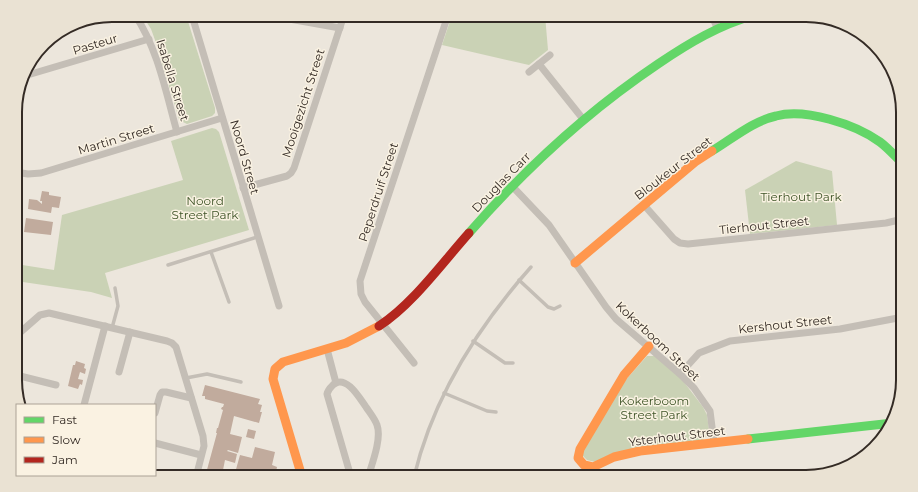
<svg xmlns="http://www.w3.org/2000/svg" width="918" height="492" font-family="Montserrat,sans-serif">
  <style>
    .green { fill: #cad2b5 }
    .building { fill: #c1ab9d }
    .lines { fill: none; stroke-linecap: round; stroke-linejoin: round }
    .lane { stroke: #c4beb6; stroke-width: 3.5 }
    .street { stroke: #c4beb6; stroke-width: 7 }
    .fast { stroke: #63d668; stroke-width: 9 }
    .slow { stroke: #ff974d; stroke-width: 9 }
    .jam { stroke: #b3261e; stroke-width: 9 }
    .labels { text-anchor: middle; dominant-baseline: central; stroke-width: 3; stroke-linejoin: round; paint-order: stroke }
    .street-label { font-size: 12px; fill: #342b25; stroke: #faf2e2 }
    .park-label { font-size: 12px; fill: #3e5427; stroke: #faf2e2 }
    .rim { fill: none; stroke: #342b25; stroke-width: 2 }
  </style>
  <rect width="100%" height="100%" fill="#ece6dc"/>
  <g class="green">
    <polygon points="142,15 186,15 215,108 215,113 212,116 187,124 183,122 179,119 155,40 151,29"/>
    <polygon points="452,15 545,15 548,50 529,65 442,45"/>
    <polygon points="212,128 216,129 219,132 249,230 105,273 112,298 91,292 16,281 16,264 54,270 62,215 183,180 171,141"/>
    <polygon points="796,161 832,171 837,225 750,234 745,190"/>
    <polygon points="647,356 655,356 680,377 703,407 707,415 709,430 707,436 703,440 595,462 587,460 583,456 583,450 623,383"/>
  </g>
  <g class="building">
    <polygon points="42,191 49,192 49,195 61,197 59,208 52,207 51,213 28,209 29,199 37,200 42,204 42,201 40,201"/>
    <polygon points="26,218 53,222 51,235 24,232"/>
    <polygon points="76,361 85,364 84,368 86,369 85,374 80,372 78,379 83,380 82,385 80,384 78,389 68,386 73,365 75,365"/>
    <polygon points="205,385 260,399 258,404 262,405 260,412 262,412 259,423 234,416 230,434 242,437 238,453 228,450 227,451 237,454 235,463 225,460 223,470 235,473 240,455 252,458 255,447 275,452 272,465 277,467 275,477 205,477 217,433 216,433 217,428 218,428 223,410 221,409 222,407 223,407 224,404 205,399 205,396 202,396"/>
    <polygon points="248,429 256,431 254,439 246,437"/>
  </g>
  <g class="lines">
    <g class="lane">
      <polyline points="211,252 229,302"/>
      <polyline points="168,265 257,237"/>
      <polyline points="519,280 548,307 554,309 560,306"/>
      <polyline points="112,328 118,306 115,288"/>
      <polyline points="473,341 505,363 513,363"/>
      <polyline points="186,378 207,374 241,382"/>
      <polyline points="444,393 487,411 496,412"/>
      <path d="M414,477c19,-80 63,-149 117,-210"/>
    </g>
    <g class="street">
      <path d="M135,15c23,34 31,78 42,117"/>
      <polyline points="190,15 193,19 279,306"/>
      <polyline points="267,15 340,28"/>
      <polyline points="711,15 717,27"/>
      <polyline points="193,19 206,15"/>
      <polyline points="539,64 583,119"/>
      <polyline points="529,72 550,55"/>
      <polyline points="23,75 31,74 149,39"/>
      <polyline points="15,172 28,174 41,173 222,118"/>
      <polyline points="512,186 549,225 606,307 616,319 680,374 694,388 710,411 714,443"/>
      <polyline points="243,188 287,176 291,173 294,168 344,15"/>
      <polyline points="15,193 19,173"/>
      <polyline points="644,205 674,239 680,243 688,244 886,223 903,219"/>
      <polyline points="16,336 40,315 49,313 167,341 172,343 176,347 203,436 204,446 196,477"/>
      <polyline points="327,349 336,383"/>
      <polyline points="414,363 365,302 361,294 360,281 448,15"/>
      <polyline points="119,372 130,332"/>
      <polyline points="680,374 699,353 730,341 840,329 903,317"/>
      <polyline points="16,375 56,385"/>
      <polyline points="84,405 105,326"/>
      <polyline points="155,413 160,395 162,392 166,392 191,398"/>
      <polyline points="155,443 201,455"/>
      <polyline points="146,475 154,477"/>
      <polyline points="121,477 122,475"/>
      <path d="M351,477l-24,-83c1,-5 4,-7 7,-10 13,-9 26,15 32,23 4,6 9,12 11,18 5,13 -5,39 -9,52"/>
    </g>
    <g class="fast">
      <path d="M712,151c20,-12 41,-30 64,-35 29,-8 79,8 104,26 8,6 15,14 22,21"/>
      <path d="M469,233c56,-64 119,-122 189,-169 31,-21 61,-39 97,-49"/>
      <polyline points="748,439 893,423"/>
    </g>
    <g class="slow">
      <polyline points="575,263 695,162 712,151"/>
      <polyline points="649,346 624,375 580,449 578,458 584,465 593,467 614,457 640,451 748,439"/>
      <polyline points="302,477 273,379 275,369 283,362 346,343 379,326"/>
    </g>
    <path class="jam" d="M379,326c33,-21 64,-64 90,-93"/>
  </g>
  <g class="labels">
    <g class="street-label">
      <text transform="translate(95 44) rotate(-17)">Pasteur</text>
      <text transform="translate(173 80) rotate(73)">Isabella Street</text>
      <text transform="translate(303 103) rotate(-72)">Mooigezicht Street</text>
      <text transform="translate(116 139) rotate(-17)">Martin Street</text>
      <text transform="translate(245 157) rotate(74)">Noord Street</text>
      <text transform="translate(673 168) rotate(-38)">Bloukeur Street</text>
      <text transform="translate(501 182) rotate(-46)">Douglas Carr</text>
      <text transform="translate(378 192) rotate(-72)">Peperdruif Street</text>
      <text transform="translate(764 225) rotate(-6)">Tierhout Street</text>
      <text transform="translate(785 324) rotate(-6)">Kershout Street</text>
      <text transform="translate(658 341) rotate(43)">Kokerboom Street</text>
      <text transform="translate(677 436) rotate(-7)">Ysterhout Street</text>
    </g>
    <g class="park-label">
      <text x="801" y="196">Tierhout Park</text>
      <text x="205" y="200">Noord<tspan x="205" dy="14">Street Park</tspan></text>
      <text x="654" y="400">Kokerboom<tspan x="654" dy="14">Street Park</tspan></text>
    </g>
  </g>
  <path d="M0 0H918V492H0ZM112 22H806A90 90 0 0 1 896 112V380A90 90 0 0 1 806 470H112A90 90 0 0 1 22 380V112A90 90 0 0 1 112 22Z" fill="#eae2d3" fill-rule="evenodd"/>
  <path class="rim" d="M112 22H806A90 90 0 0 1 896 112V380A90 90 0 0 1 806 470H112A90 90 0 0 1 22 380V112A90 90 0 0 1 112 22Z"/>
  <rect x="16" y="404" width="140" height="72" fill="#faf2e2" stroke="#aba296"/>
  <rect x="24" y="417" width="20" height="6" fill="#63d668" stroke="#aba296"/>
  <text x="52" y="424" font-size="12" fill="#342b25">Fast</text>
  <rect x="24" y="437" width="20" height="6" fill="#ff974d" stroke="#aba296"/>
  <text x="52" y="444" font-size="12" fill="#342b25">Slow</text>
  <rect x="24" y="457" width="20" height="6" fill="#b3261e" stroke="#aba296"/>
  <text x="52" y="464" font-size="12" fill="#342b25">Jam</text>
</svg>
